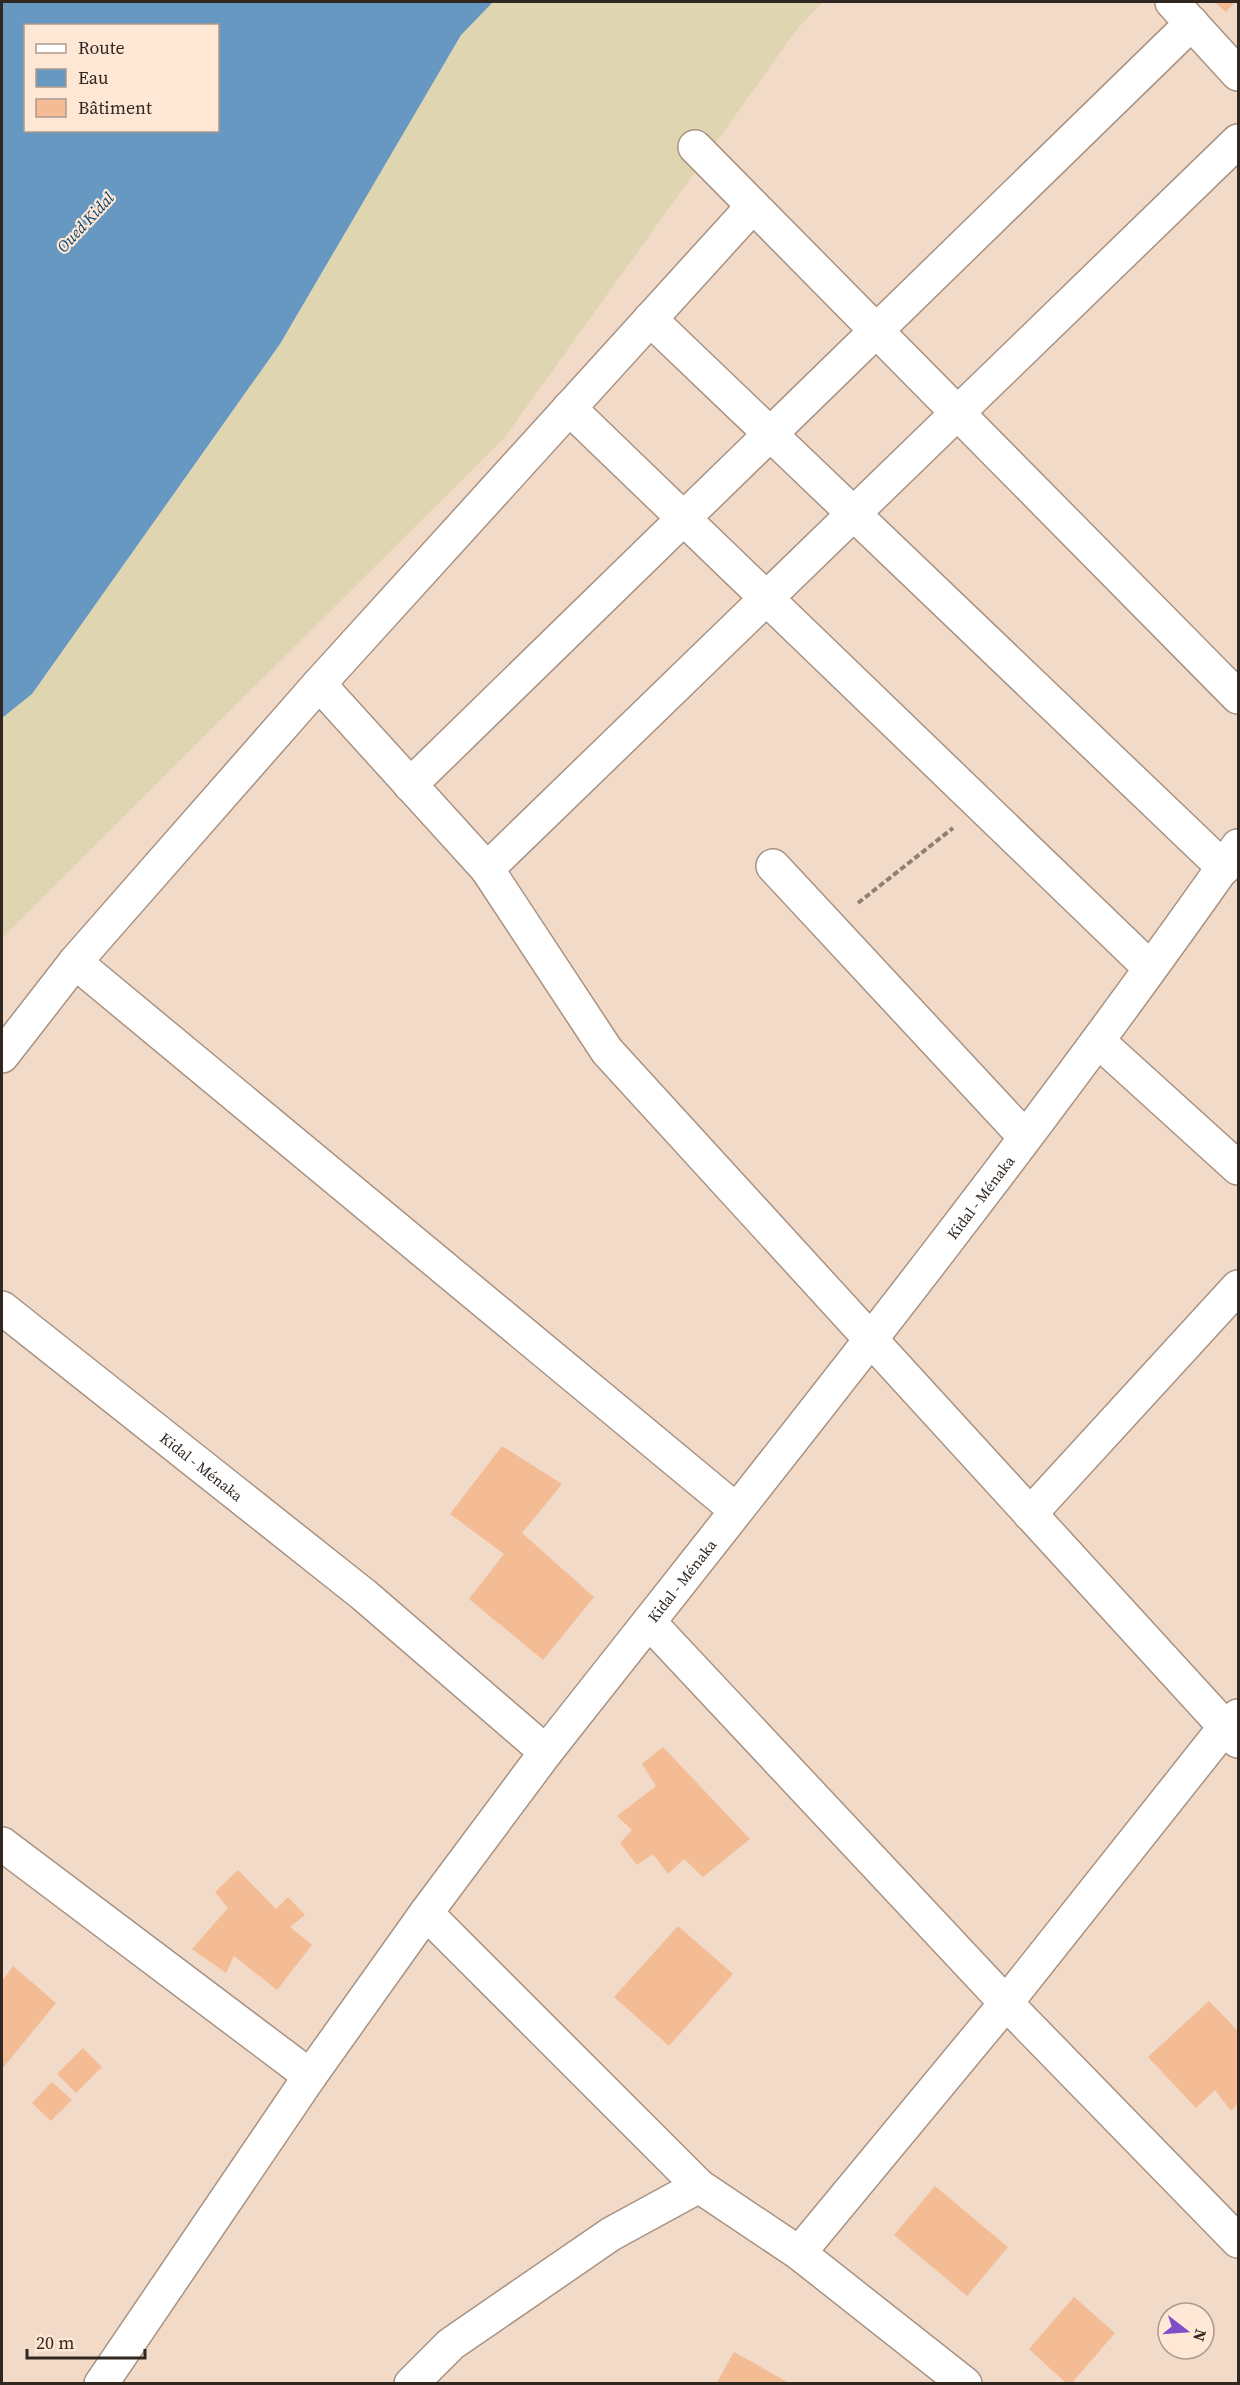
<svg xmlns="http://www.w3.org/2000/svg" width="1240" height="2385" font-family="'Source Serif 4',serif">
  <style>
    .sand { fill: #dfd5b0 }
    .water { fill: #6798c1; fill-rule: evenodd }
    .building { fill: #f3bc95 }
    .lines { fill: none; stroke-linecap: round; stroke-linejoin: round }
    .minor-casing { stroke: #a89282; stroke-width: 36 }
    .major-casing { stroke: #a89282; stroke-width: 36 }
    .path { stroke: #908074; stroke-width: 4; stroke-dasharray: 6 3; stroke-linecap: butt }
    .minor { stroke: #fff; stroke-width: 33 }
    .major { stroke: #fff; stroke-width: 33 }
    .labels { text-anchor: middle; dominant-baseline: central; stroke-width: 4.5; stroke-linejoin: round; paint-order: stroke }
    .street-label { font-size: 15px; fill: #302721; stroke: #ffe7d6 }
    .water-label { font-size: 16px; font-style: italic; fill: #06436b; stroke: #ffe7d6 }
  </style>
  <rect width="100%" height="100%" fill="#f2dac9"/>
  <polygon class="sand" points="493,2 823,2 798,28 505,437 2,938 2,718 32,694 280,344 461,34"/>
  <path class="water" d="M2,2h491l-32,33 -181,309 -248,350 -30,24zM26,26h192v104h-192z"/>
  <g class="building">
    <polygon points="1214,2 1235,2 1226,12"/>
    <polygon points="502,1446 562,1484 522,1533 594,1597 543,1660 469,1599 504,1554 450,1514"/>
    <polygon points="663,1747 750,1839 703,1877 684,1859 668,1874 653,1854 637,1865 620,1843 632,1830 617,1816 656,1786 642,1764"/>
    <polygon points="238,1870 276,1909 288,1897 305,1915 290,1927 312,1945 277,1990 234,1956 226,1973 192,1949 228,1908 215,1892"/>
    <polygon points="678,1926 733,1974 669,2046 614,1997"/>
    <polygon points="13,1966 56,2003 2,2069 2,1981"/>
    <polygon points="1209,2001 1238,2031 1238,2103 1231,2111 1215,2090 1196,2108 1148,2057"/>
    <polygon points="83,2048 102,2067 76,2093 57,2074"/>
    <polygon points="52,2082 72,2100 51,2121 32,2103"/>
    <polygon points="935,2186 1008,2247 967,2296 894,2235"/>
    <polygon points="1074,2297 1115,2333 1071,2384 1067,2384 1029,2349"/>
    <polygon points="734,2352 791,2384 716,2384"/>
  </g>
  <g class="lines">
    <defs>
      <g id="minor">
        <polyline points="1172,2 1238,74"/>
        <polyline points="695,147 1238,697"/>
        <polyline points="650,319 1224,868"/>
        <polyline points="569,408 1150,968"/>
        <polyline points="319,684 487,869 607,1051 1238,1741"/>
        <polyline points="410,785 1192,23"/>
        <polyline points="773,866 1025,1137"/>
        <polyline points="487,869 1238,141"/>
        <polyline points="75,962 736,1510"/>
        <polyline points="1098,1041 1238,1168"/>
        <polyline points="2,1056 75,962 319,684 753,206"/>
        <polyline points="1030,1514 1238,1287"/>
        <polyline points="649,1622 1006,2003 1238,2241"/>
        <polyline points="2,1844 310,2076"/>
        <polyline points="426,1913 699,2186 799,2253 965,2384"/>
        <polyline points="799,2253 1006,2003 1225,1727 1238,1716"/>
        <polyline points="101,2384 310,2076 426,1913 546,1752"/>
        <polyline points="411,2384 451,2344 611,2234 699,2186"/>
      </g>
      <g id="major">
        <path id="s1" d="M2,1308l362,287 182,157c235,-298 474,-595 692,-906"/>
      </g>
    </defs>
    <use href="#minor" class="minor-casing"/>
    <use href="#major" class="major-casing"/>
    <polyline class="path" points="858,903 953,828"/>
    <use href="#minor" class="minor"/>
    <use href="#major" class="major"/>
  </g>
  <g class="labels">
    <g class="street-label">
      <text stroke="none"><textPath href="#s1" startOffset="1407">Kidal - Ménaka</textPath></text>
      <text stroke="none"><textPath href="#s1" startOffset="255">Kidal - Ménaka</textPath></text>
      <text stroke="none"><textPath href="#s1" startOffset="921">Kidal - Ménaka</textPath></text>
    </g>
    <g class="water-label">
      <text transform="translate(85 222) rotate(-47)">Oued Kidal</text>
    </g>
  </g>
  <rect width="1240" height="2385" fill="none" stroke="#302721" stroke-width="6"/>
  <rect x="24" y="24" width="195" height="108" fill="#ffe7d6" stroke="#ac9a8e" stroke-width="1.5"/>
  <rect x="36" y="44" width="30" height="9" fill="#ffffff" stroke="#ac9a8e" stroke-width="1.5"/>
  <text x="78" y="54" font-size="18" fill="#302721">Route</text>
  <rect x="36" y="69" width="30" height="18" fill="#6798c1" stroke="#ac9a8e" stroke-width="1.5"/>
  <text x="78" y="84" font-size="18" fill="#302721">Eau</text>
  <rect x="36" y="99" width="30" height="18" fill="#f3bc95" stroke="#ac9a8e" stroke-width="1.5"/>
  <text x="78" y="114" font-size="18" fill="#302721">Bâtiment</text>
  <g transform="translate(1186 2331) rotate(107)"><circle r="28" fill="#ffe7d6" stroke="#ac9a8e" stroke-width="1.5"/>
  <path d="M0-4.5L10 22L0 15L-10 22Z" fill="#804fc7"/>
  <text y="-9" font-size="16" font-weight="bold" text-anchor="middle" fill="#302721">N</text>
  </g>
  <path d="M27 2349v9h118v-9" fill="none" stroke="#302721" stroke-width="3"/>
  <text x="36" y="2349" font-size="18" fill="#302721" stroke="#ffe7d6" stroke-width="4.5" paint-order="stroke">20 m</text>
</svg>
